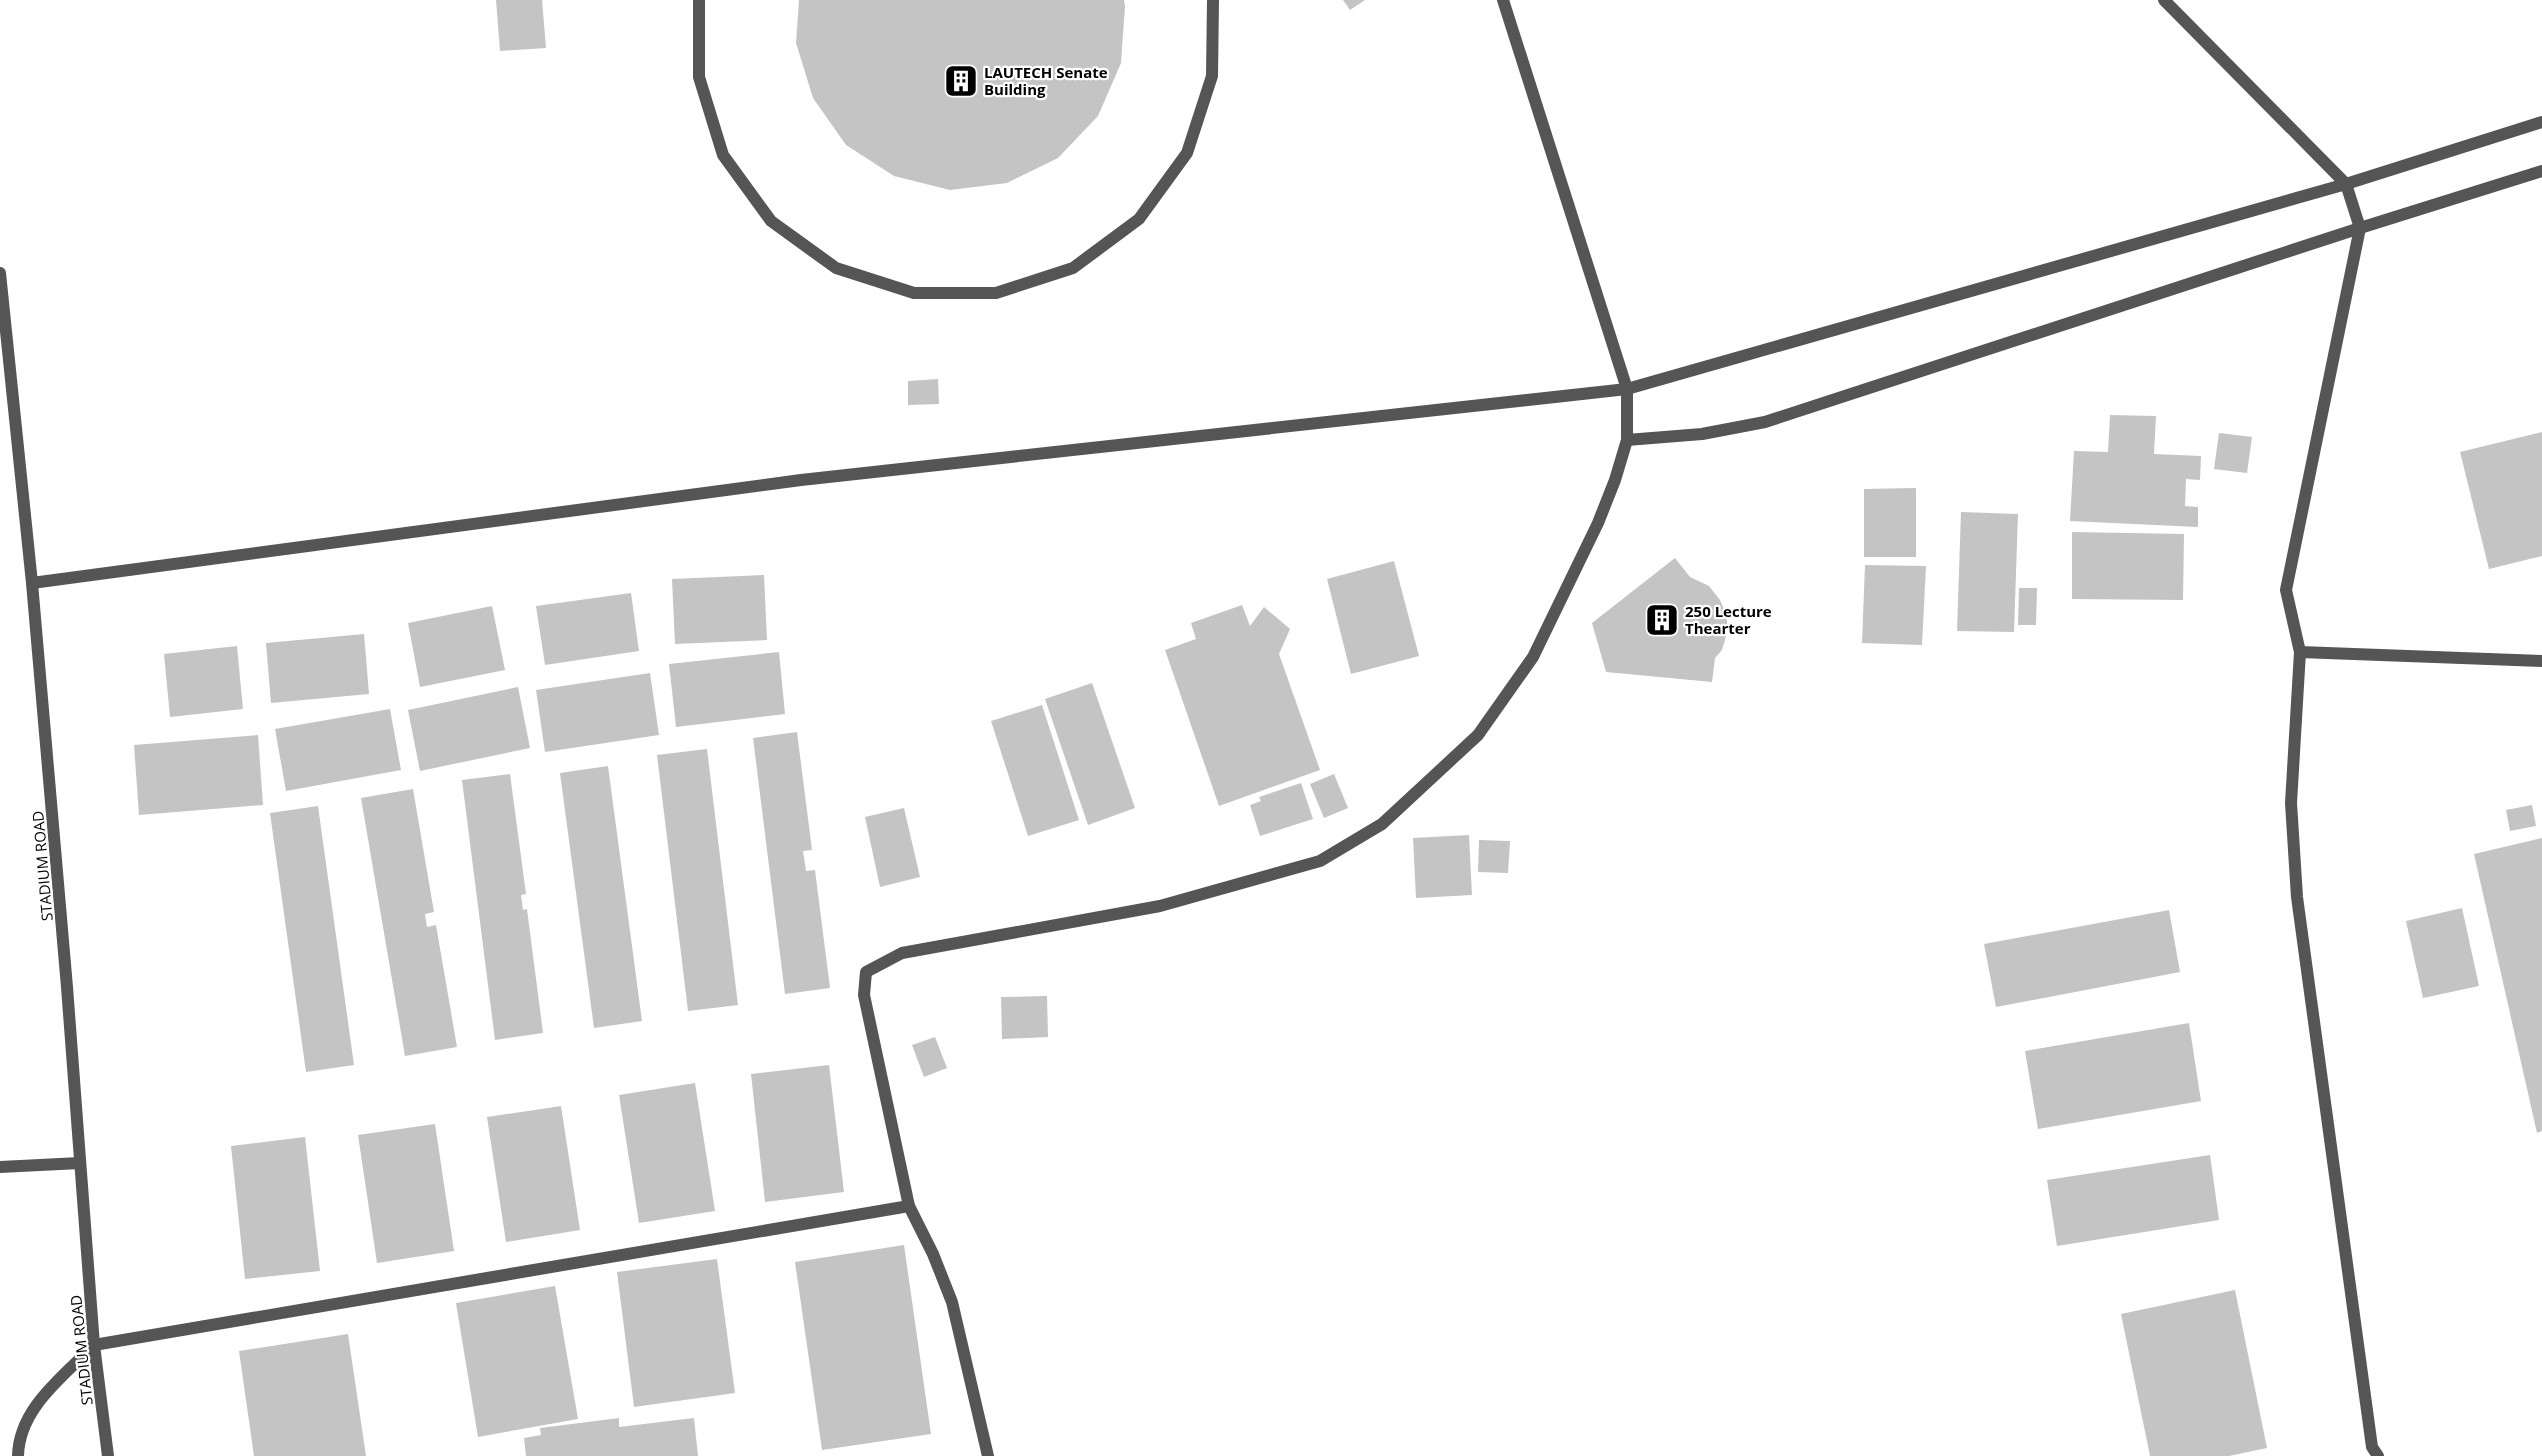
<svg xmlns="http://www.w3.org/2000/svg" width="2542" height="1456" font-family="'Open Sans',sans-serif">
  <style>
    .building { fill: #c4c4c4 }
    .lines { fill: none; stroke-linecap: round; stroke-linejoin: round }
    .lane { stroke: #555; stroke-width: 12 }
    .street { stroke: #555; stroke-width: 12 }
    .labels { text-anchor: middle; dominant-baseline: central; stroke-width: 4.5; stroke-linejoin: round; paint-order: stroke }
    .poi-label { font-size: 15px; font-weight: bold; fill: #000; stroke: #fff; text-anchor: start }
    .street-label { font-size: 15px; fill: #000; stroke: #fff }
  </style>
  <rect width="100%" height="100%" fill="#fff"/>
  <g class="building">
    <polygon points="496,0 542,0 546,48 500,51"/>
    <polygon points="799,0 1124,0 1125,6 1121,63 1098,116 1058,158 1007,183 950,190 894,176 846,145 813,98 796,43"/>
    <polygon points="1343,0 1365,0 1350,10"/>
    <polygon points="938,379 939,404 908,405 908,381"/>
    <polygon points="2110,415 2156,416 2154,454 2201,456 2200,480 2186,479 2185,506 2198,507 2198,527 2070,521 2074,451 2108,452"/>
    <polygon points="2542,432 2542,556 2489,569 2460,452"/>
    <polygon points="2219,433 2252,437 2247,473 2214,469"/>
    <polygon points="1916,488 1916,557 1864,557 1864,489"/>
    <polygon points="1961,512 2018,514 2014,632 1957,631"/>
    <polygon points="2072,532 2184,534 2183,600 2072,599"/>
    <polygon points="1675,558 1690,577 1709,586 1720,600 1727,616 1727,633 1722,650 1715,658 1712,682 1606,672 1592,623"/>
    <polygon points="1394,561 1419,656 1351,674 1327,579"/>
    <polygon points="1865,565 1926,566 1922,645 1862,643"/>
    <polygon points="764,575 767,640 675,644 672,579"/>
    <polygon points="2019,588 2037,588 2036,625 2018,625"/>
    <polygon points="631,593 639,651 545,665 536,606"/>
    <polygon points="1242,605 1250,626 1264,607 1290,629 1279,654 1320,770 1219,806 1165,650 1196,639 1191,623"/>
    <polygon points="492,606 505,670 420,687 408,623"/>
    <polygon points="364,634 369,694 271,703 266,643"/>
    <polygon points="237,646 243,709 170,717 164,654"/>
    <polygon points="779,652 785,714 676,727 669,664"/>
    <polygon points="650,673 659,735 545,752 536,690"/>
    <polygon points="1092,683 1135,808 1088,825 1045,699"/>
    <polygon points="518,687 530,748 420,771 408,710"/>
    <polygon points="1042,705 1079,820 1028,836 991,721"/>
    <polygon points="390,709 401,770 286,791 275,729"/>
    <polygon points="797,732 812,850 803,851 806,871 815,870 830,988 785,994 753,738"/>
    <polygon points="258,735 263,805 139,815 134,745"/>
    <polygon points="707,749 738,1005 688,1011 657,755"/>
    <polygon points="608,766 642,1021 594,1028 560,773"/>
    <polygon points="510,774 526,894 521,895 523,910 527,909 543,1033 495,1040 462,780"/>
    <polygon points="1334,774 1348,808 1324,818 1310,784"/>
    <polygon points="1301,783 1313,819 1260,836 1250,805 1261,801 1259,797"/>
    <polygon points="413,789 434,912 425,914 427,927 436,925 457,1047 405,1056 361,798"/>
    <polygon points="2532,805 2536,826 2510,831 2506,810"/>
    <polygon points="318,806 354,1065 306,1072 270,813"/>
    <polygon points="904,808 920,877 880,887 865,817"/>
    <polygon points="1469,835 1472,895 1416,898 1413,838"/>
    <polygon points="2542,838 2542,1131 2537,1133 2474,854"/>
    <polygon points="1479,840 1510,841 1508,873 1478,872"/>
    <polygon points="2462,908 2479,986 2423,998 2406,921"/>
    <polygon points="2169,910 2180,972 1996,1007 1984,944"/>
    <polygon points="1047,996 1048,1037 1002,1039 1001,997"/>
    <polygon points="2189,1023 2201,1101 2038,1129 2025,1051"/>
    <polygon points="935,1037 947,1068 924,1077 912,1045"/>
    <polygon points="829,1065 844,1192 765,1202 751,1074"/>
    <polygon points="695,1083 715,1211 639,1223 619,1095"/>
    <polygon points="561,1106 580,1230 506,1242 487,1117"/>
    <polygon points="435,1124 454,1251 377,1263 358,1135"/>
    <polygon points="305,1137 320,1271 245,1279 231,1146"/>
    <polygon points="2210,1155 2219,1220 2057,1246 2047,1180"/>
    <polygon points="904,1245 931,1434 822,1450 795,1262"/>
    <polygon points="717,1259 735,1393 634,1407 617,1272"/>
    <polygon points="555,1286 578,1419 478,1437 456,1303"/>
    <polygon points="2235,1290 2267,1448 2229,1456 2150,1456 2121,1314"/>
    <polygon points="348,1334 366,1456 254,1456 239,1351"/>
    <polygon points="619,1418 619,1427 694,1418 698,1456 526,1456 524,1438 541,1435 540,1428"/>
  </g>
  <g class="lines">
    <polyline class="lane" points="699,0 699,77 723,155 771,221 836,268 914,293 996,293 1073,268 1139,219 1187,153 1212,76 1213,0"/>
    <g class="street">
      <polyline points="2164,0 2346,184 2360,228 2286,590 2300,652 2291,803 2297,897 2372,1447 2378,1456"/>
      <polyline points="0,273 32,583 67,987 94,1345 108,1456"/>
      <polyline points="1627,440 1702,434 1765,422 2360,228 2542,171"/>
      <polyline points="32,583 801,480 1627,389 2346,184 2542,122"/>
      <polyline points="2300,652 2542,661"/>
      <polyline points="0,1167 80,1163"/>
      <polyline points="909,1206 864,995 866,972 902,953 1160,906 1320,861 1382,824 1478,735 1533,657 1598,523 1615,480 1627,440 1627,389 1503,0"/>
      <path d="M18,1456c1,-48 45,-79 76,-111l815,-139 24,48 19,48 36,154"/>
    </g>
  </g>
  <defs>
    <symbol id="building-square" viewBox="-11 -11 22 22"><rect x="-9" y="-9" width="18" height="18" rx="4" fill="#000" stroke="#fff"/><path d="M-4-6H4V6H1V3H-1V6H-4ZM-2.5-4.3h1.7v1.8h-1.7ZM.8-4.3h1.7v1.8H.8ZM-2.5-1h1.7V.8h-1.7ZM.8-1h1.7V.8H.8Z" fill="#fff"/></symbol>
  </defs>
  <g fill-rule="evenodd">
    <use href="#building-square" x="942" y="62" width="38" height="38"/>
    <use href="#building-square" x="1643" y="601" width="38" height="38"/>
  </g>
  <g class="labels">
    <g class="poi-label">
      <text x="984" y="72">LAUTECH Senate<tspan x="984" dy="17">Building</tspan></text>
      <text x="1685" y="611">250 Lecture<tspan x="1685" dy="17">Thearter</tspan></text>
    </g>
    <g class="street-label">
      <text transform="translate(42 866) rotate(-95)">STADIUM ROAD</text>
      <text transform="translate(81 1350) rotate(-96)">STADIUM ROAD</text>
    </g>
  </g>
</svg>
